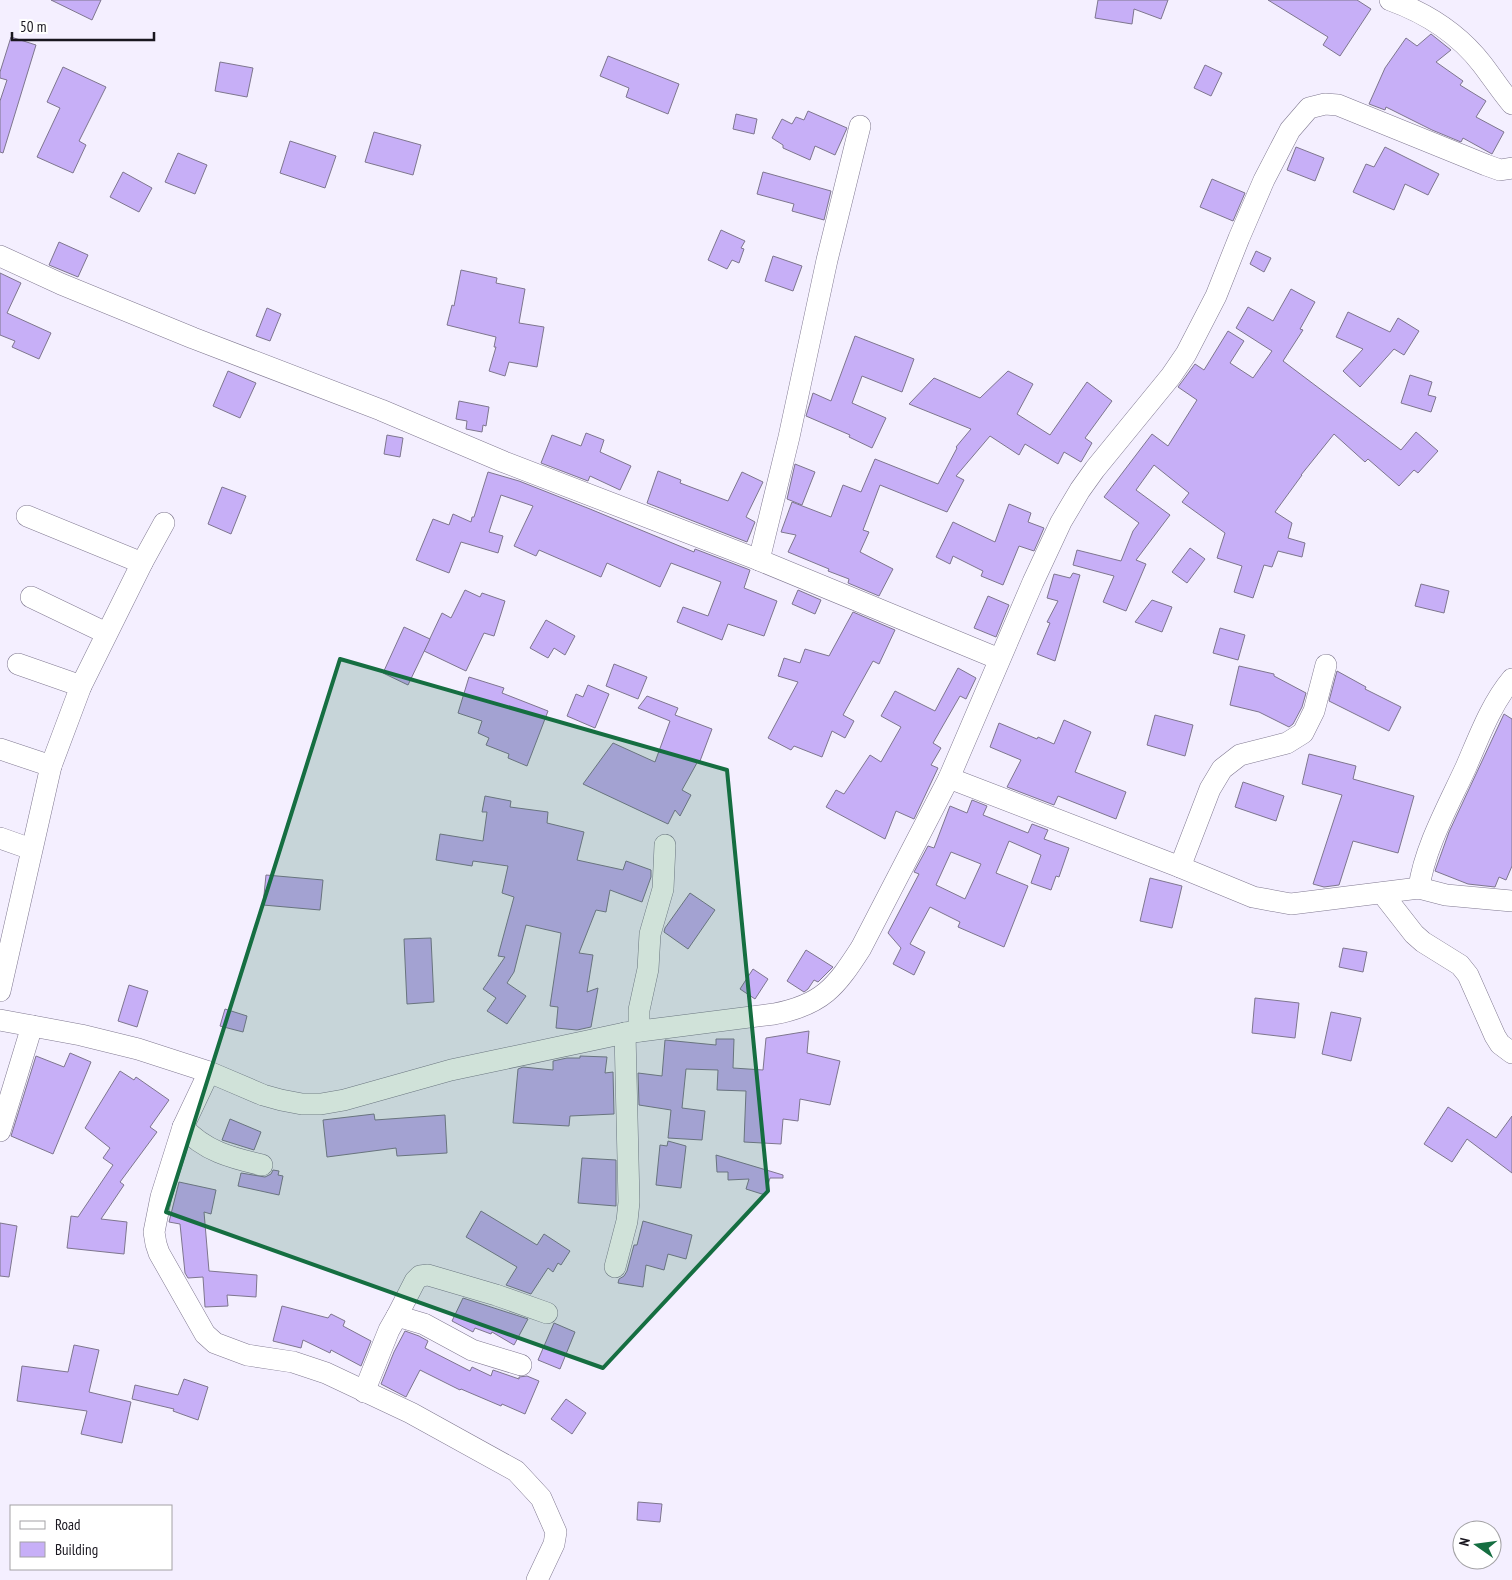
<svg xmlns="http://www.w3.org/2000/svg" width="1512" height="1580" font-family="'PT Sans Narrow',sans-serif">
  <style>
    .building { fill: #c7aff7; stroke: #7e768e; fill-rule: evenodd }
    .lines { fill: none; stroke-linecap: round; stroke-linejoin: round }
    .minor-casing { stroke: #807991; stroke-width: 22 }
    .minor { stroke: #fff; stroke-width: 21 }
    .marked { fill: #156e41; fill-opacity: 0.2; stroke: #156e41; stroke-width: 4; stroke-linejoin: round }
  </style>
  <rect width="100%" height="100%" fill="#f4efff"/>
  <g class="building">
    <polygon points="51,0 101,0 92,20"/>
    <polygon points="1098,0 1168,0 1161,19 1134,9 1132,24 1095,18"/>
    <polygon points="1268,0 1357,0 1371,9 1340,56 1323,45 1328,37"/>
    <polygon points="1431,34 1451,50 1436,62 1463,81 1460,85 1486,101 1476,117 1504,132 1492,154 1463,138 1461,142 1432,130 1386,107 1385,110 1369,104 1385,68 1406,38 1417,46"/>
    <polygon points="11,37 36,45 3,153 0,152 0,101 7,80 0,78 0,72"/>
    <polygon points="608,56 679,84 668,114 626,97 629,88 600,76"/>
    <polygon points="220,62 253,68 247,97 215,91"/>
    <polygon points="1205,65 1222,73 1211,96 1194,88"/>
    <polygon points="63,67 106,87 79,141 86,145 73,173 37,157 60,108 47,102"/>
    <polygon points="808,111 847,128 835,155 815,146 810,160 783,148 783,145 772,138 782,119 792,124 796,117 804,120"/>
    <polygon points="736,114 757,119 754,134 733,129"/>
    <polygon points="374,132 421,145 413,175 365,162"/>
    <polygon points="290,141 336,156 325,188 280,173"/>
    <polygon points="1296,147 1324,158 1315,181 1287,170"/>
    <polygon points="1385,147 1439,174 1428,195 1405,184 1394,210 1353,192 1366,164 1374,167"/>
    <polygon points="178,153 207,165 195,194 165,182"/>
    <polygon points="123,172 152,188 139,212 110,197"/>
    <polygon points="763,172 831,191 824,220 792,211 794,204 757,194"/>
    <polygon points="1212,179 1245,193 1233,221 1200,207"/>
    <polygon points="721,230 745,241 741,248 744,249 739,263 732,260 727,269 708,260"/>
    <polygon points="59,242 88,255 78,277 49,265"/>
    <polygon points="1256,251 1271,258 1264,272 1250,264"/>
    <polygon points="773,256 802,266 793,291 765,281"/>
    <polygon points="461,270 497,278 496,283 525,289 519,323 544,327 537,367 509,362 505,376 489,371 496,347 494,347 496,337 447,325 452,305 454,306"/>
    <polygon points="0,273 21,283 7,313 51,333 39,359 12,347 15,341 0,335"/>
    <polygon points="1291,289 1315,302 1300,329 1303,330 1283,361 1401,450 1416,432 1438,451 1418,473 1414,470 1399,486 1368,459 1365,462 1334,434 1301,475 1302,475 1275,512 1292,523 1288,538 1305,543 1302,557 1278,551 1272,567 1264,565 1253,598 1234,592 1242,566 1217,558 1225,533 1182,502 1189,493 1154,465 1136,490 1170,515 1136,560 1146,564 1126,611 1103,602 1114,576 1073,565 1077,550 1121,561 1133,531 1139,523 1104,497 1152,434 1168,446 1197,400 1178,387 1195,364 1204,370 1228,331 1244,341 1230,363 1253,378 1272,351 1236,328 1248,307 1273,321"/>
    <polygon points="267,308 281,314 270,341 256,336"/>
    <polygon points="1348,312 1390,332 1398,318 1419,331 1404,355 1394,349 1360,387 1343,371 1363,349 1336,337"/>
    <polygon points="855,336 914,359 902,392 862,376 852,403 886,418 872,448 849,437 850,435 806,416 813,393 831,401"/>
    <polygon points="228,371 256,383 240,418 213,406"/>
    <polygon points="1008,371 1033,384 1017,414 1050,435 1087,382 1112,401 1085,438 1092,443 1081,462 1064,452 1058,464 1025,444 1019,455 990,436 956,476 964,480 947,512 880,485 863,530 869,532 860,552 893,569 879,596 848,583 849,579 828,571 829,569 788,552 796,535 781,532 792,502 831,517 843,485 861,492 875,459 938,484 957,448 956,447 971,429 909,404 934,378 980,398"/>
    <polygon points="1410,375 1432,382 1428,395 1436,397 1431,412 1401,403"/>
    <polygon points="459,401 489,407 486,426 483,425 482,432 466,429 467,421 456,419"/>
    <polygon points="586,433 604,440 600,452 631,466 620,490 590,476 588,481 541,463 552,435 581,446"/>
    <polygon points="387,435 403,438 400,457 384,454"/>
    <polygon points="795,464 815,472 802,505 787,499"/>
    <polygon points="658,471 681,480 680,483 728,501 742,472 763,482 746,517 755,522 747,542 647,503"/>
    <polygon points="488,472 519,481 590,509 694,552 695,549 750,570 744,588 777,601 764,636 728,624 722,640 677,622 683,607 708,616 721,582 671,563 660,587 607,563 601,577 539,550 536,556 514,546 533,506 501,495 489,532 503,536 498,553 461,542 449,573 416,560 433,519 449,525 453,514 471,522 472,517 474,517"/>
    <polygon points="222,487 246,496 231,534 208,524"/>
    <polygon points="1009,504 1031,513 1028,522 1044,528 1034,551 1019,546 1003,585 981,576 983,571 953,556 950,564 936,557 953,522 995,542"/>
    <polygon points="1190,548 1205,559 1187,583 1172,572"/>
    <polygon points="1073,573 1080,575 1055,661 1037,654 1050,623 1047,622 1058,601 1047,598 1054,574 1070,578"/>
    <polygon points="1421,584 1449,591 1444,613 1415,606"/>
    <polygon points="465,590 480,597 482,593 505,601 494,636 484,633 466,671 424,651 442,613 451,618"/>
    <polygon points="798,590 821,600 815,614 792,604"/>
    <polygon points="988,596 1009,605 996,637 974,628"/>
    <polygon points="1152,600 1172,607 1162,632 1135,622"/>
    <polygon points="853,612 895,630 879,664 873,661 843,715 854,721 845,738 832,731 822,757 794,746 791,750 768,738 798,682 778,676 784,658 800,663 805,649 829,656"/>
    <polygon points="546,620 575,636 565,655 554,648 548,658 530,648"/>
    <polygon points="404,627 430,639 408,685 383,673"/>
    <polygon points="1220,628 1245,635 1238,660 1213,653"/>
    <polygon points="614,664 647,677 638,699 606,686"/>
    <polygon points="1239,666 1274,674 1274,676 1306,693 1302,707 1293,724 1289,727 1259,712 1230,705"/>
    <polygon points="958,668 976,678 966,699 960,696 933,743 941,748 931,765 938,768 914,819 896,811 885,839 826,807 836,790 844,794 870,755 881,762 901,727 881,716 895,691 935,711"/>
    <polygon points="1337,671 1366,687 1365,689 1401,707 1389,731 1329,701"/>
    <polygon points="469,677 504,688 502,693 548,711 527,766 508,758 509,754 486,745 489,738 478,733 482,721 458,713"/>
    <polygon points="588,685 609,694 595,728 567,716 576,694 583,697"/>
    <polygon points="647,696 678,708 675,715 712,729 700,761 698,761 682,790 691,795 680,816 675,810 668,824 583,784 613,743 655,762 670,721 638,708"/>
    <polygon points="1504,714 1512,719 1512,866 1506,880 1499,877 1495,887 1468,884 1435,871 1449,832"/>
    <polygon points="1155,715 1193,725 1185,756 1147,745"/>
    <polygon points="1064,720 1091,732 1075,772 1126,792 1116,819 1058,796 1054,805 1007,787 1021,760 990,747 999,723 1037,739 1038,737 1054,744"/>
    <polygon points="1309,754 1356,766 1353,779 1414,796 1398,853 1353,841 1339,885 1324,887 1313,884 1342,795 1302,784"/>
    <polygon points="1243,782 1284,796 1276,821 1235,807"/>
    <polygon points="485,796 511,801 510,807 548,812 547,823 584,832 577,860 623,870 626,861 651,870 651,877 642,902 610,890 606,912 596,910 579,953 593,955 587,992 598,988 591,1027 577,1030 556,1028 558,1007 550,1006 561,933 526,925 514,972 507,983 526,996 507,1024 487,1011 496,998 483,989 505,957 498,956 514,897 502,893 508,866 473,861 472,866 436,860 440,834 483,841 487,812 482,812"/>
    <path d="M972,800l15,6 -4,9 45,18 4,-9 16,6 -4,9 25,9 -10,29 -3,-1 -5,14 -20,-7 10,-28 -32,-14 -13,32 32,13 -24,61 -46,-20 2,-5 -30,-15 -20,37 15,8 -11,23 -21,-11 8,-16 -13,-15 31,-59 -5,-2 14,-26 6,2 16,-42 17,7zM951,852l30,12 -16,35 -29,-14z"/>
    <polygon points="266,875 323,880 320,910 263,905"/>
    <polygon points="1150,878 1182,886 1172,928 1140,921"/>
    <polygon points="690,893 715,910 688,949 664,932 665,928"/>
    <polygon points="431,938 434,1002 407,1004 404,939"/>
    <polygon points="1343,948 1367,952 1363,972 1339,967"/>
    <polygon points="806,950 833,967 818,982 814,980 808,989 804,992 787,981"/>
    <polygon points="753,969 768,979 755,999 740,989"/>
    <polygon points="129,985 148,991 137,1027 118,1021"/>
    <polygon points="1255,998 1299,1003 1295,1038 1252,1033"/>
    <polygon points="225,1009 247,1016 243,1032 220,1026"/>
    <polygon points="1331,1012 1361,1018 1351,1061 1322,1054"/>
    <polygon points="809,1031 807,1053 840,1061 830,1105 800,1099 798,1121 783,1119 781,1144 744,1142 746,1091 717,1090 718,1070 686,1069 682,1108 705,1111 702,1140 668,1138 671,1110 639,1105 638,1073 662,1076 665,1040 716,1045 716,1039 734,1039 733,1068 763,1070 766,1038"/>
    <polygon points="70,1053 91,1062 53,1154 11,1136 36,1056 64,1067"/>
    <polygon points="580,1056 607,1057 605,1073 613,1072 614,1114 570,1116 569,1126 513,1123 518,1069 523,1067 553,1070 553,1061 567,1058 580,1058"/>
    <polygon points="120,1071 134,1080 136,1077 169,1100 150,1127 157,1132 120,1182 124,1185 101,1219 127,1222 124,1254 67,1248 71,1216 78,1217 113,1165 103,1158 110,1148 85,1128"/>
    <polygon points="1448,1107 1496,1138 1512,1116 1512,1173 1467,1139 1452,1162 1424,1144"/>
    <polygon points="374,1114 375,1120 445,1115 447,1153 397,1156 396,1148 327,1157 323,1120"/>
    <polygon points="230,1119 261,1132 254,1150 222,1140"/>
    <polygon points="668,1141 686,1146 681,1188 656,1185 660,1145 667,1146"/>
    <polygon points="716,1155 783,1175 783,1178 770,1178 765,1195 746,1189 749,1179 728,1180 728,1172 717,1172"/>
    <polygon points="582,1158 616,1160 616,1206 578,1203"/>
    <polygon points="273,1170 279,1171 278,1175 283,1176 279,1195 238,1186 241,1173 265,1177 271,1174"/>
    <polygon points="179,1182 216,1190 211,1214 204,1212 209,1271 257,1275 256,1297 227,1295 228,1306 205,1307 203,1277 188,1278 185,1273 180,1224 169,1222"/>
    <polygon points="481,1211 537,1245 544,1234 570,1251 561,1265 558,1263 553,1272 548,1268 531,1294 506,1285 517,1267 466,1237"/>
    <polygon points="643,1221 692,1235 686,1259 668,1254 664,1270 646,1265 643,1287 618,1283 619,1279 624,1276 627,1271 634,1245 637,1245"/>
    <polygon points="0,1223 17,1226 9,1277 0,1276"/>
    <polygon points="463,1298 528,1319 514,1345 492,1332 491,1334 475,1328 473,1332 452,1321"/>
    <polygon points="282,1306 328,1318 331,1314 345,1321 343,1326 371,1341 361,1366 331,1350 330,1353 303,1340 301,1348 273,1341"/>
    <polygon points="554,1323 575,1332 560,1369 538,1360"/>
    <polygon points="405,1331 419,1336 428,1341 425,1348 470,1371 472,1367 491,1376 493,1370 519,1379 519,1377 527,1376 539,1381 525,1414 502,1404 501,1406 461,1389 460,1390 420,1370 406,1397 381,1384 394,1352"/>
    <polygon points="74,1345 99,1350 89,1392 131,1402 122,1443 81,1434 87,1411 17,1401 22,1366 68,1372"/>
    <polygon points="184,1379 208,1387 198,1420 173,1411 174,1409 132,1399 135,1385 178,1395"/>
    <polygon points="566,1399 586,1413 572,1434 551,1419"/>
    <polygon points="638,1502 662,1504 660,1522 637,1520"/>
  </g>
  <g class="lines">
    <defs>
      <g id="minor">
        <path d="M1390,0c36,13 68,33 92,64 10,13 19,27 30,40"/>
        <polyline points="0,256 61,284 193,338 381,410 504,462 759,560 999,659"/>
        <polyline points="27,516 142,563"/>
        <polyline points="759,560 789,437 827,260 860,126"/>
        <polyline points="31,597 106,633"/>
        <polyline points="18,664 81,686"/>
        <polyline points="0,749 51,766"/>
        <polyline points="949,778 1180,867 1253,897 1291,904 1419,888 1446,895 1512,901"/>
        <polyline points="0,838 31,849"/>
        <polyline points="1180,867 1210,789 1222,769 1240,755 1287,743 1303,733 1314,711 1326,665"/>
        <path d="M1419,888c5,-39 30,-84 47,-121 13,-30 25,-63 46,-88"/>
        <polyline points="1382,893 1414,934 1423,942 1460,965 1468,975 1495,1036 1500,1044 1512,1053"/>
        <polyline points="0,991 51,766 81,686 142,563 164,523"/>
        <path d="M0,1020l81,15 57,14 71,23 54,23 18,5 21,4h19l23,-4 107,-30 174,-37 149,-19c48,-9 62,-27 87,-66l88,-170 84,-196 28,-60 19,-32 15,-21 76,-93 15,-22 30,-58 23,-58 25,-58 26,-50 19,-22 16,-4 13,1 148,60 14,5 12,-2"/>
        <polyline points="639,1031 639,1010 648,969 650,934 663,889 665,845"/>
        <polyline points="209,1072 183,1127 161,1197 154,1232 156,1244 159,1253 205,1334 215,1343 247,1355 293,1362 326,1373 411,1413 516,1471 541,1498 556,1532 554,1544 537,1580"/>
        <path d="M183,1127c21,24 49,31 79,38"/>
        <polyline points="0,1131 32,1026"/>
        <polyline points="615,1267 627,1221 629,1202 625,1033"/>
        <polyline points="397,1316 415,1281 420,1276 428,1275 496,1295 547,1313"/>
        <polyline points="364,1392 389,1330 397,1316 424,1324 472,1350 521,1365"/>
      </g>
    </defs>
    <use href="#minor" class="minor-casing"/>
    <use href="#minor" class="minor"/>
  </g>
  <path class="marked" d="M340,659l387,111 41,421 -165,177 -437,-156z"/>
  <rect x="10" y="1505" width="162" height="65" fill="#ffffff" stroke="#a3a2a5"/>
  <rect x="20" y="1521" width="25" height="8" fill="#ffffff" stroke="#a3a2a5"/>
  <text x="55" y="1530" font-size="15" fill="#19161f">Road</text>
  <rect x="20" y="1542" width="25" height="15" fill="#c7aff7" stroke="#a3a2a5"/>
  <text x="55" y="1555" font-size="15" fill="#19161f">Building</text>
  <g transform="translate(1477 1545) rotate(284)"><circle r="24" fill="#ffffff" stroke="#a3a2a5"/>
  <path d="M0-4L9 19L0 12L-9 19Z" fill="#156e41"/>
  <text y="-8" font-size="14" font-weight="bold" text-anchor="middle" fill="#19161f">N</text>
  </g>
  <path d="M12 32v8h142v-8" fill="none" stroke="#19161f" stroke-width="2.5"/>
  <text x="20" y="32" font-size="15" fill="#19161f" stroke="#ffffff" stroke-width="4" paint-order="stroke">50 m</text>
</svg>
